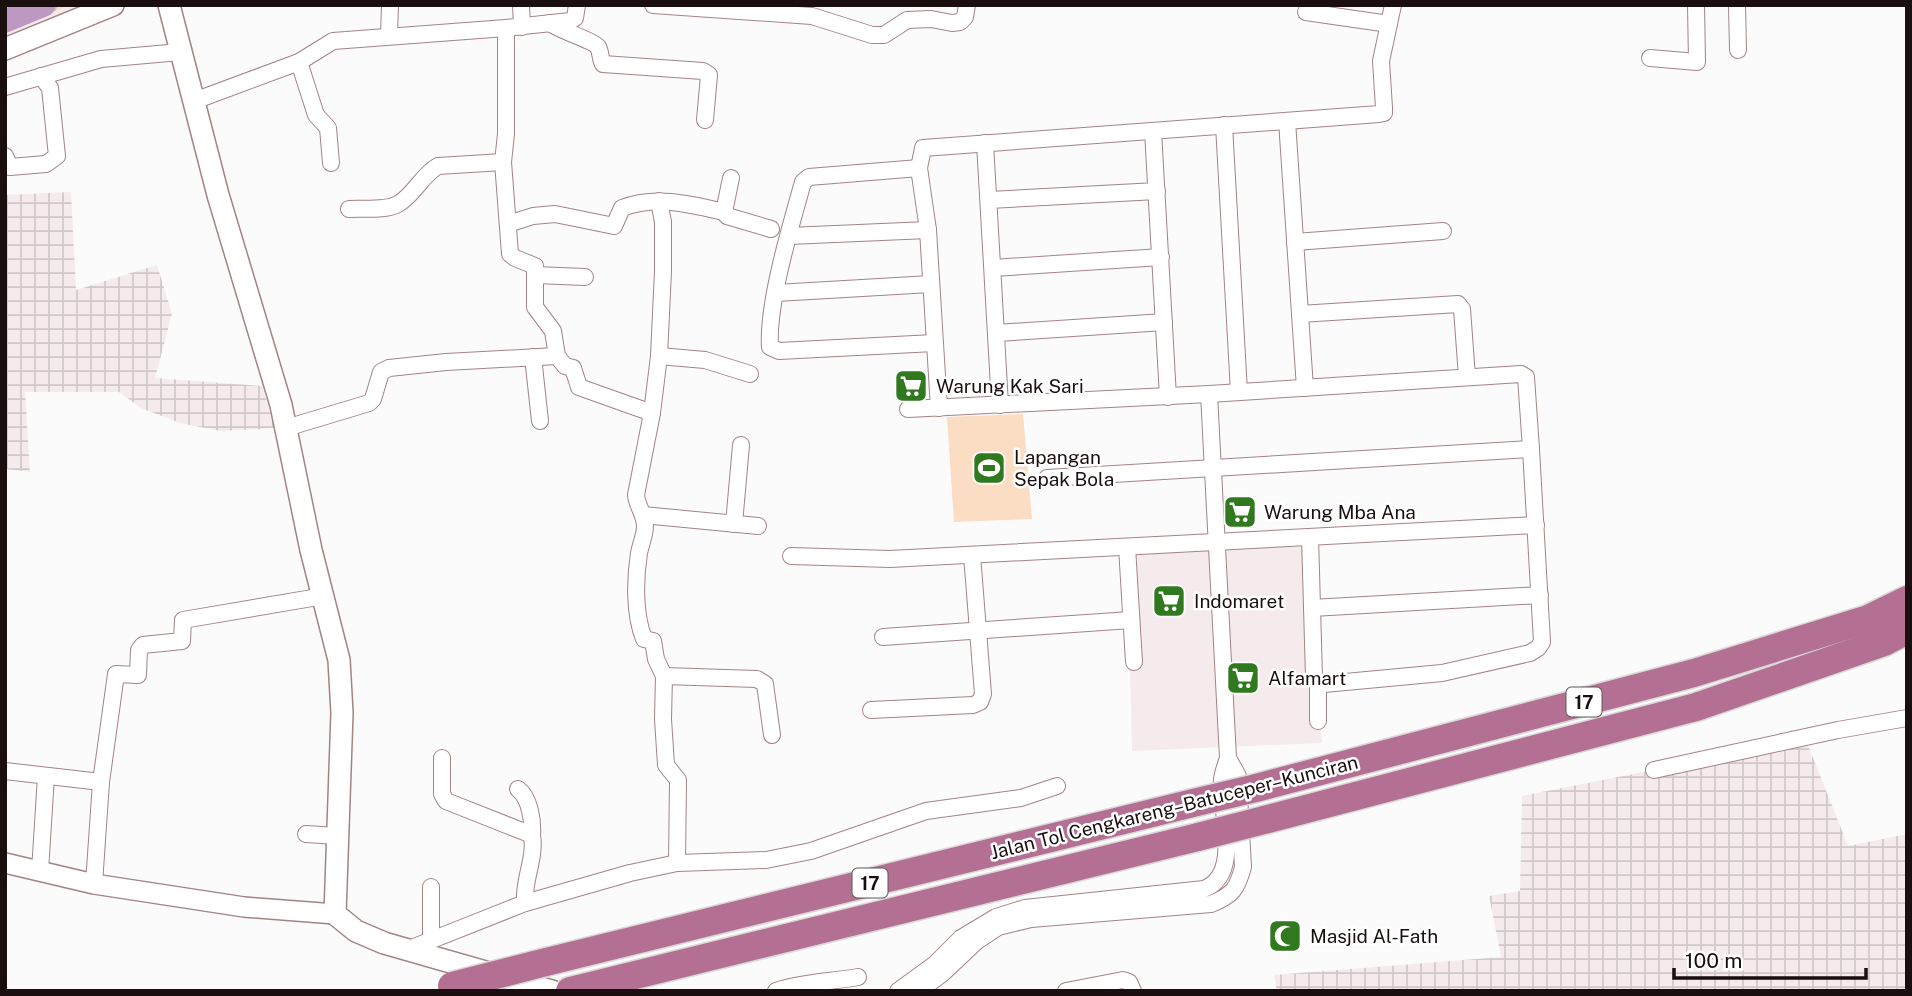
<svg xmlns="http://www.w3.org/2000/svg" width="1912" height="996" font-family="'Public Sans',sans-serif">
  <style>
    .built { fill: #f5ebec }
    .industrial { fill: url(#industrial-grid) }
    .grass { fill: url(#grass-tufts) }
    .pitch { fill: #faddc2 }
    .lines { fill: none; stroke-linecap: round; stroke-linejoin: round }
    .river { stroke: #bd99c1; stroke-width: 23 }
    .minor-casing { stroke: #a48385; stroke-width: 18 }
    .tertiary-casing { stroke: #a48385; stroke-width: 22 }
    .secondary-casing { stroke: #a48385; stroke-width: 24 }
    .motorway-casing { stroke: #dad8d9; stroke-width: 31 }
    .minor { stroke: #fff; stroke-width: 16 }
    .tertiary { stroke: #fff; stroke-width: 19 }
    .secondary { stroke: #fff; stroke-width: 21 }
    .motorway { stroke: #b37092; stroke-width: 28 }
    .motorway-bridge-casing { stroke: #dad8d9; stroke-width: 31; stroke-linecap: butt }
    .motorway-bridge { stroke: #b37092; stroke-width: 28 }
    .labels { text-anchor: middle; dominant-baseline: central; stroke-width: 5; stroke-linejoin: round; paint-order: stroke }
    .shield { fill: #fff; stroke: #5f5657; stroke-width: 2 }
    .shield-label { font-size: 18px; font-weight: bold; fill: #1a0e0f }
    .poi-label { font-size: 19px; fill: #1a0e0f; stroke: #fff; text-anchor: start }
    .street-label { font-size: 19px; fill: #1a0e0f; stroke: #fff }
  </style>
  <defs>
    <pattern id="industrial-grid" width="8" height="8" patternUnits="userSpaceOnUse" patternTransform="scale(1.75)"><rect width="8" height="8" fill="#f5ebec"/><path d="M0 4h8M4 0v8" fill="none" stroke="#d1c8c9"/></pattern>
    <pattern id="grass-tufts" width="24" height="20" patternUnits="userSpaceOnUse" patternTransform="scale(1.75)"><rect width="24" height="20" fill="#faddc2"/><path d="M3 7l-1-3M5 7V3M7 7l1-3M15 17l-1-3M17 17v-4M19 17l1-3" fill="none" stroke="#d6bca6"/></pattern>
  </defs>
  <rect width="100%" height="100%" fill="#fbfbfb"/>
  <g class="built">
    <polygon points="5,5 98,5 5,43"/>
    <polygon points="1303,535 1322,743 1132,751 1127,547"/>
  </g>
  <g class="industrial">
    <polygon points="71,192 76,290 157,265 172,314 155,378 262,386 275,428 220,431 180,423 141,408 119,392 25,392 30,472 5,469 5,195"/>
    <polygon points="1806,740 1848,846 1907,834 1907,991 1277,991 1274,975 1501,957 1489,896 1520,891 1522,796"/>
  </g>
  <polygon class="grass" points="5,5 70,5 5,31"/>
  <polygon class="pitch" points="1023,414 1032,519 954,522 947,417"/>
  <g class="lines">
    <polyline class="river" points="5,21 44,5"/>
    <defs>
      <g id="minor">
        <polyline points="521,5 522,27"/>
        <polyline points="653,5 812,16 872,35 884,35 907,20 931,19 952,23 960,22 965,17 967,5"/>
        <polyline points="1737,5 1738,50"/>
        <polyline points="1306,12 1389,24"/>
        <path d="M550,23c11,8 44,18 48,24 3,5 2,12 5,17l100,7 6,4 -4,45"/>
        <polyline points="506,28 506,134 503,162 510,254 515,258 535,266 535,307 553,331 557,356 565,366 573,368 579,387 652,413"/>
        <polyline points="389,35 390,5"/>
        <polyline points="1650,58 1697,62 1696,5"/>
        <polyline points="299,62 316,115 328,128 331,163"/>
        <polyline points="5,87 101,59 180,52"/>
        <polyline points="194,101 299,62 333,41 506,28 570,21 575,18 577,5"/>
        <polyline points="1287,121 1305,388"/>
        <polyline points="1224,125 1239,392"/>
        <polyline points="1153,131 1168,397"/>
        <polyline points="985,143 1000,405"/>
        <polyline points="5,156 10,167 46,164 57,156 50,88 41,76"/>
        <path d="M919,168l-110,9 -6,5c-12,43 -36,122 -33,165l9,4 155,-8"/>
        <polyline points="731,178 724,212 727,216 771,229"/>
        <polyline points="989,200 1157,191"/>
        <path d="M659,201l4,21v49l-4,85 -7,57 -16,82c1,12 9,19 9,31 0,9 -4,17 -6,27 -4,26 -5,61 5,86l9,2 3,18 8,17 -1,43 3,46 12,15 -1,83"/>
        <path d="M349,209c14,-1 37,2 49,-5 16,-9 24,-29 40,-38l65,-4"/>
        <path d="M508,224l25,-8 22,-2 59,12 8,-18c33,-13 68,-4 102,4"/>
        <polyline points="789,236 928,230"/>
        <polyline points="1295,242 1443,231"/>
        <polyline points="993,268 1161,257"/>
        <polyline points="535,275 585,277"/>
        <polyline points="776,293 931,284"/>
        <polyline points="1300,314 1458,304 1462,309 1467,377"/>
        <polyline points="997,333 1164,322"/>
        <polyline points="659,356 705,360 750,374"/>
        <polyline points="533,357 540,421"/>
        <polyline points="939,408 928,230 919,168 923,148 1379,114 1384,113 1384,108 1381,61 1393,5"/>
        <polyline points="908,409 1209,394 1521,374 1526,377 1531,449"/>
        <polyline points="286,428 369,403 373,399 381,372 389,368 446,362 557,356"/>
        <polyline points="1047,478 1531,449 1542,642 1538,648 1530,653 1442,673 1324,684 1318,683 1314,677 1310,537"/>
        <polyline points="643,515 758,526"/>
        <polyline points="734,524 741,445"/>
        <polyline points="1127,547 1134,662"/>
        <polyline points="791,556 890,559 1536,525"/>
        <polyline points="1312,608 1540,595"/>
        <polyline points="883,637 1131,620"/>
        <polyline points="664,676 757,679 765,684 772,735"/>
        <polyline points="1318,683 1318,721"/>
        <polyline points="871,710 973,705 980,702 983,694 972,555"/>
        <path d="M442,758v36l4,7 86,34c4,23 -9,45 -7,68"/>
        <polyline points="1654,770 1838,730 1907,718"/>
        <polyline points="5,771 101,782"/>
        <path d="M518,789c12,9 15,32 14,46"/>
        <polyline points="306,834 337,836"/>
        <polyline points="40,871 46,776"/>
        <polyline points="94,884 101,782 116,674 138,675 139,650 143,645 182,641 183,620 324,596"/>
        <polyline points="431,939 431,887"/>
        <polyline points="409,949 525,903 630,873 677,863 766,860 811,851 926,811 1021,798 1057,786"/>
        <path d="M776,991c26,-9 54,-9 82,-14"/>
        <path d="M898,991l37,-27 26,-26 35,-21 29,-9 179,-19c38,-14 16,-78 18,-110 1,-7 4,-15 6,-21l-19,-364"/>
        <path d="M919,991l24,-18 34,-32 21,-14 33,-8 180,-15c22,-9 26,-15 32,-37l-5,-91 -10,-18"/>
        <polyline points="1066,991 1123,980 1129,982 1133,991"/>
      </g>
      <polyline id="tertiary" points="5,863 94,884 244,907 335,914"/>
      <g id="secondary">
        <polyline points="169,5 218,195 281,405 311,550 339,660 342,713 335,914 356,931 384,943 552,991"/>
        <polyline points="5,49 113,5"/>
      </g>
      <g id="motorway">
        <polyline points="1256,788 1694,673 1868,619 1907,600"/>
        <polyline points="1264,820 1696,707 1884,642 1907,630"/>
        <polyline points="546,962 1193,803"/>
        <polyline points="570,991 1198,837"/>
      </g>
    </defs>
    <use href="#minor" class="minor-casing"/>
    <use href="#tertiary" class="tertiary-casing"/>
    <use href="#secondary" class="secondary-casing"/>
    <use href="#motorway" class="motorway-casing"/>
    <use href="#minor" class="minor"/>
    <use href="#tertiary" class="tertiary"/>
    <use href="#secondary" class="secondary"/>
    <use href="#motorway" class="motorway"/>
    <defs>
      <g id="motorway-bridge">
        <polyline points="1193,803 1256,788"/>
        <polyline points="1198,837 1264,820"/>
        <polyline points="452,986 546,962"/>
      </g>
    </defs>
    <use href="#motorway-bridge" class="motorway-bridge-casing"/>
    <use href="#motorway-bridge" class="motorway-bridge"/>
  </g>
  <defs>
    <symbol id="supermarket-square" viewBox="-11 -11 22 22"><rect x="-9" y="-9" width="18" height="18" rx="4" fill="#30791e" stroke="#fff"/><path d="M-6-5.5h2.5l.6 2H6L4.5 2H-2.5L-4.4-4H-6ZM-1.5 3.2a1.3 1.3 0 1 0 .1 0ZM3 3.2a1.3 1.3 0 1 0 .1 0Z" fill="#fff"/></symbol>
    <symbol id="stadium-square" viewBox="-11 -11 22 22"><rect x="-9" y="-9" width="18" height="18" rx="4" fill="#30791e" stroke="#fff"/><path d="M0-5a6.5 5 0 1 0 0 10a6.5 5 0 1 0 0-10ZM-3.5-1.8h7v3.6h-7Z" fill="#fff"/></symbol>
    <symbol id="mosque-square" viewBox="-11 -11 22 22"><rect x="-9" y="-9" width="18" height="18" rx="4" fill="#30791e" stroke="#fff"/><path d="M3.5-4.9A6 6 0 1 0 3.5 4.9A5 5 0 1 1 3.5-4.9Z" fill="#fff"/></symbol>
  </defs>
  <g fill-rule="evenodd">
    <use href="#supermarket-square" x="892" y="367" width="38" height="38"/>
    <use href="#stadium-square" x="970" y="449" width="38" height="38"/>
    <use href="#supermarket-square" x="1221" y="493" width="38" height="38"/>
    <use href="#supermarket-square" x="1150" y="582" width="38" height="38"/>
    <use href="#supermarket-square" x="1224" y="659" width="38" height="38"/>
    <use href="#mosque-square" x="1266" y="917" width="38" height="38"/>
  </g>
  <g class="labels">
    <g class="shield">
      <rect x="1566.5" y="687.5" width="35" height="29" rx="5"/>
      <rect x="852.5" y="868.5" width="35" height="29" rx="5"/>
    </g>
    <g class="shield-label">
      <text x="1584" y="702">17</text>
      <text x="870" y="883">17</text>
    </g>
    <g class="poi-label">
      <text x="936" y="386">Warung Kak Sari</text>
      <text x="1014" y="457">Lapangan<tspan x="1014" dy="22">Sepak Bola</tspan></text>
      <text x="1264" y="512">Warung Mba Ana</text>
      <text x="1194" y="601">Indomaret</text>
      <text x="1268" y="678">Alfamart</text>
      <text x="1310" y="936">Masjid Al-Fath</text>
    </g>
    <g class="street-label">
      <text transform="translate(1174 807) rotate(-14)">Jalan Tol Cengkareng–Batuceper–Kunciran</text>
    </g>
  </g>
  <rect width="1912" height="996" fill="none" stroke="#1a0e0f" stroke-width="14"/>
  <path d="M1674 968v10h192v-10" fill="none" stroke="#1a0e0f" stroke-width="3.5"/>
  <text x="1685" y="968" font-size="21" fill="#1a0e0f" stroke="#ffffff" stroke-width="5" paint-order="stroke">100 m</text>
</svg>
